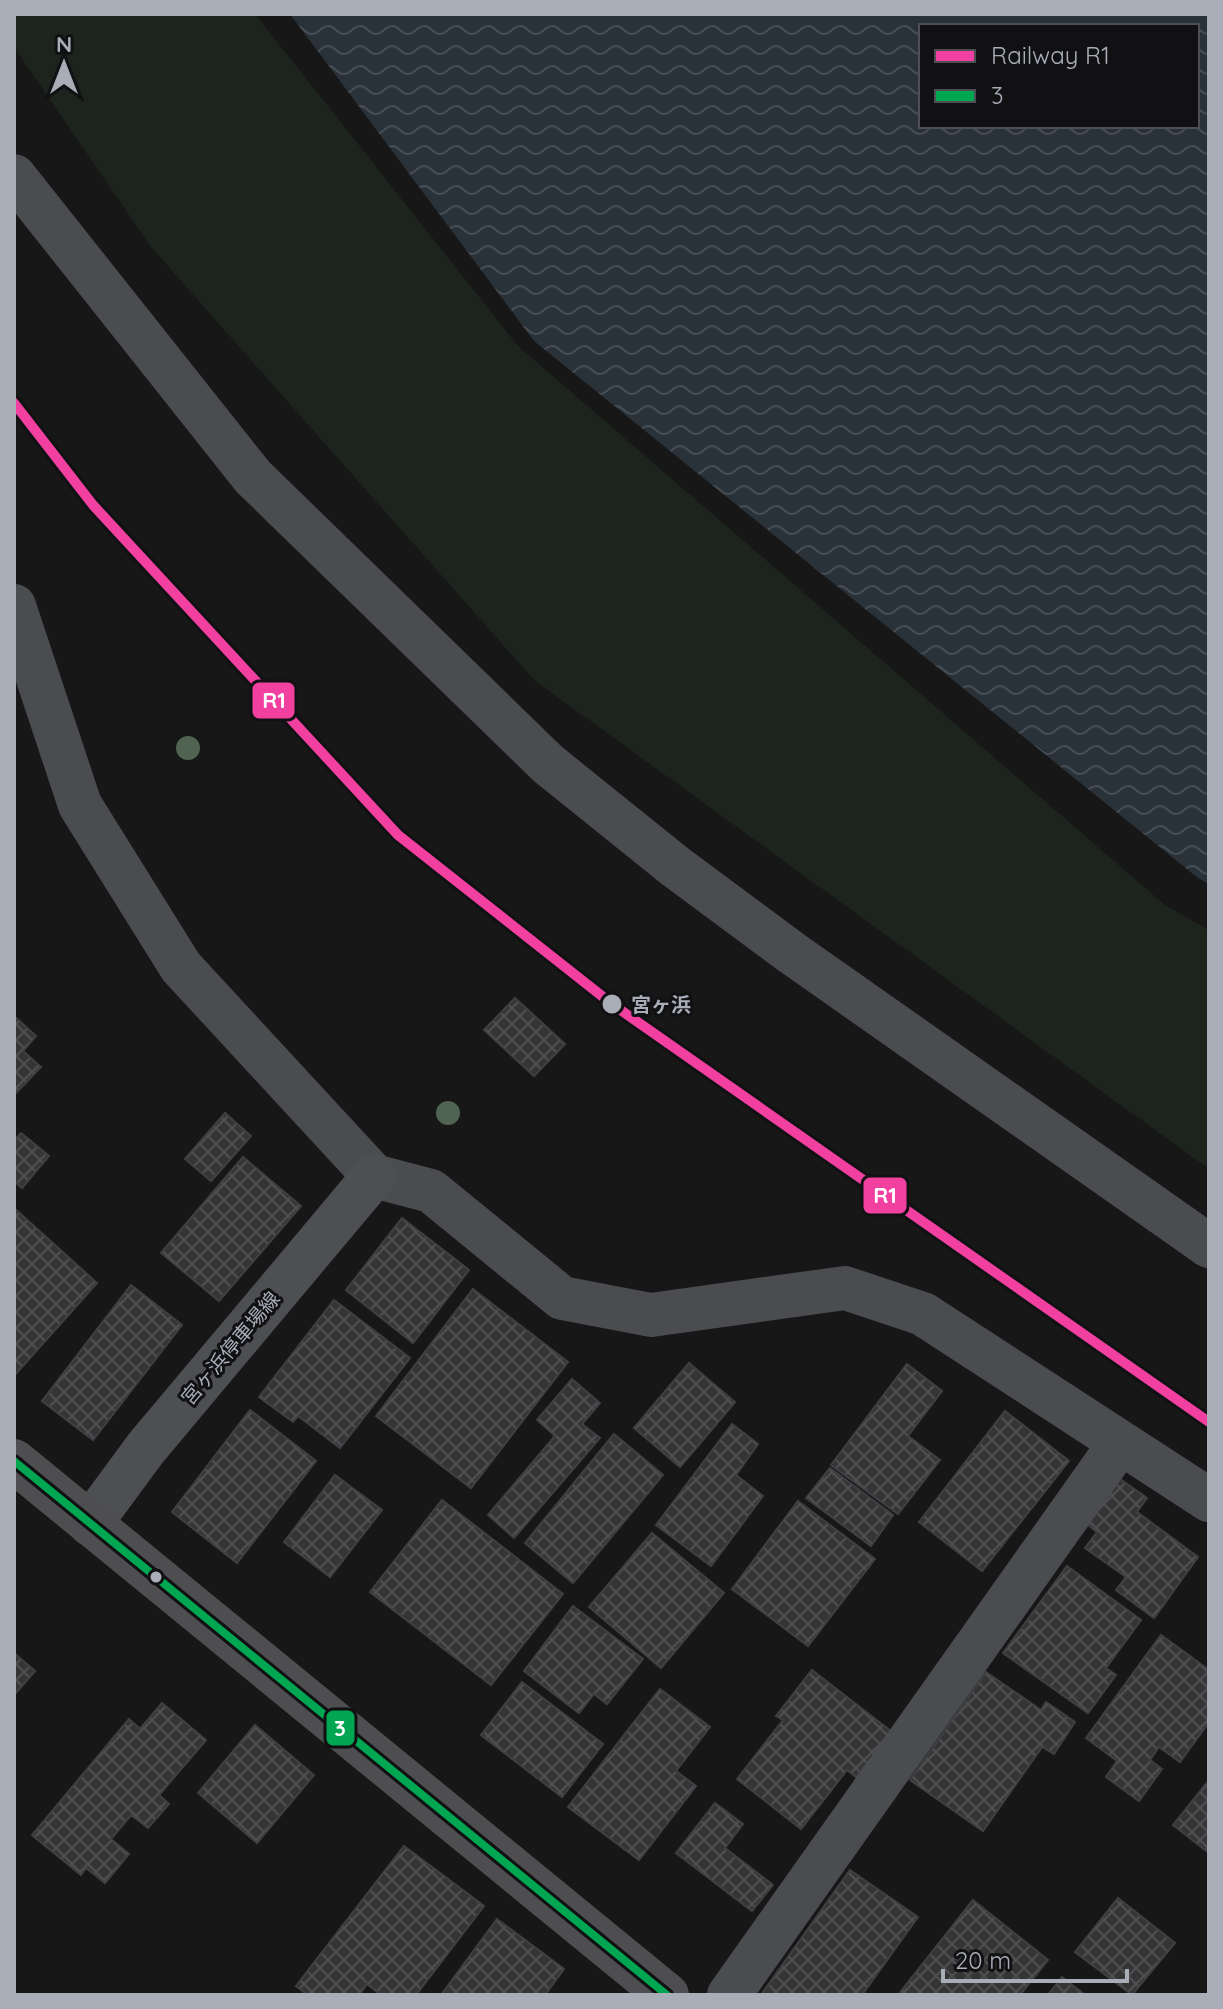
<svg xmlns="http://www.w3.org/2000/svg" width="1223" height="2009" font-family="Quicksand,'Noto Sans JP',sans-serif">
  <style>
    .park { fill: #1d241e }
    .water { fill: url(#water-waves); fill-rule: evenodd }
    .building { fill: url(#building-cross-hatch); stroke: #3f4043; stroke-width: 2 }
    .lines { fill: none; stroke-linecap: round; stroke-linejoin: round }
    .minor { stroke: #4b4c50; stroke-width: 44 }
    .major { stroke: #4d4f52; stroke-width: 44 }
    .highway { stroke: #4e4e51; stroke-width: 44 }
    .bus-1-casing { stroke: #111113; stroke-width: 14 }
    .bus-1 { stroke: #00a651; stroke-width: 8 }
    .rail-1-casing { stroke: #111113; stroke-width: 16 }
    .rail-1 { stroke: #f240a1; stroke-width: 10 }
    .tree { fill: #506451 }
    .stop-dot { fill: #a8adb8; stroke: #111113; stroke-width: 3 }
    .labels { text-anchor: middle; dominant-baseline: central; stroke-width: 6; stroke-linejoin: round; paint-order: stroke }
    .stop-label { font-size: 20px; font-weight: bold; fill: #a8adb8; stroke: #111113; text-anchor: start }
    .street-label { font-size: 20px; fill: #a8adb8; stroke: #111113 }
    .line-badge { stroke: #111113; stroke-width: 3 }
    .badge-label { font-size: 22px; text-anchor: middle; font-weight: bold; fill: #fff }
  </style>
  <defs>
    <pattern id="water-waves" width="16" height="10" patternUnits="userSpaceOnUse" patternTransform="scale(2)"><rect width="16" height="10" fill="#2a3239"/><path d="M0 5q4-4 8 0t8 0" fill="none" stroke="#464d54"/></pattern>
    <pattern id="building-cross-hatch" width="8" height="8" patternUnits="userSpaceOnUse" patternTransform="scale(2)"><rect width="8" height="8" fill="#353536"/><path d="M0 0l8 8M0 8l8-8" fill="none" stroke="#4f5051"/></pattern>
  </defs>
  <rect width="100%" height="100%" fill="#171717"/>
  <polygon class="park" points="14,14 255,14 518,346 1165,905 1209,930 1209,1169 534,680 151,247 14,47"/>
  <path class="water" d="M290,14h919v870l-11,-6 -664,-537zM921,26h276v100h-276z"/>
  <g class="building">
    <polygon points="515,998 565,1044 534,1076 484,1030"/>
    <polygon points="14,1016 36,1036 23,1051 41,1067 14,1095"/>
    <polygon points="225,1113 251,1136 211,1181 185,1159"/>
    <polygon points="21,1133 49,1156 22,1188 14,1181 14,1141"/>
    <polygon points="243,1157 301,1206 219,1301 161,1253"/>
    <polygon points="14,1208 97,1283 14,1376"/>
    <polygon points="402,1218 469,1270 413,1343 346,1290"/>
    <polygon points="131,1285 182,1325 93,1440 42,1401"/>
    <polygon points="473,1289 568,1362 471,1488 376,1416"/>
    <polygon points="334,1300 410,1358 340,1448 298,1416 293,1422 259,1397"/>
    <polygon points="689,1363 735,1402 680,1467 634,1428"/>
    <polygon points="907,1364 942,1391 908,1436 940,1460 898,1514 831,1465"/>
    <polygon points="572,1379 600,1403 582,1424 600,1438 514,1538 488,1515 555,1436 537,1420"/>
    <polygon points="250,1410 316,1461 237,1563 172,1512"/>
    <polygon points="1005,1411 1069,1461 982,1571 919,1522"/>
    <polygon points="732,1424 758,1444 736,1475 763,1496 711,1566 656,1525"/>
    <polygon points="614,1434 663,1475 573,1583 525,1543"/>
    <polygon points="830,1468 893,1515 871,1546 806,1498"/>
    <polygon points="335,1475 382,1510 330,1577 284,1542"/>
    <polygon points="1120,1479 1147,1498 1137,1512 1198,1557 1154,1618 1116,1590 1126,1577 1085,1548 1097,1532 1087,1524"/>
    <polygon points="442,1500 563,1594 491,1685 370,1592"/>
    <polygon points="798,1501 875,1559 808,1646 732,1589"/>
    <polygon points="652,1533 724,1593 661,1668 589,1607"/>
    <polygon points="1067,1566 1141,1620 1106,1668 1116,1675 1088,1713 1003,1653"/>
    <polygon points="573,1606 643,1659 607,1704 594,1694 579,1713 524,1671"/>
    <polygon points="1161,1635 1209,1670 1209,1722 1180,1762 1159,1747 1150,1760 1162,1769 1139,1801 1106,1777 1117,1761 1086,1738"/>
    <polygon points="14,1653 35,1671 14,1695"/>
    <polygon points="812,1670 892,1732 856,1777 847,1770 801,1829 737,1779 783,1720 776,1716"/>
    <polygon points="986,1672 1041,1710 1046,1702 1075,1722 1054,1754 1042,1747 983,1831 910,1780"/>
    <polygon points="522,1682 603,1744 562,1797 481,1735"/>
    <polygon points="660,1689 710,1727 676,1771 696,1786 639,1860 568,1807"/>
    <polygon points="162,1703 206,1740 159,1795 169,1804 148,1828 131,1815 111,1839 129,1854 105,1883 86,1868 81,1875 32,1835 129,1719 140,1729"/>
    <polygon points="255,1725 314,1775 257,1843 198,1793"/>
    <polygon points="1209,1780 1209,1853 1173,1825"/>
    <polygon points="715,1803 743,1824 725,1848 773,1885 752,1911 676,1853"/>
    <polygon points="404,1846 484,1906 416,1995 381,1995 367,1984 359,1995 308,1995 296,1986"/>
    <polygon points="850,1870 918,1917 862,1995 761,1995"/>
    <polygon points="1118,1898 1175,1943 1132,1995 1075,1952"/>
    <polygon points="973,1900 1048,1960 1020,1995 898,1995"/>
    <polygon points="497,1919 564,1969 545,1995 441,1995"/>
    <polygon points="1062,1977 1085,1995 1048,1995"/>
  </g>
  <g class="lines">
    <g class="minor">
      <polyline points="14,176 253,477 548,764 676,867 792,953 1209,1246"/>
      <polyline points="14,606 80,805 181,967 374,1176 431,1191 562,1298 651,1315 845,1288 923,1314 1209,1500"/>
      <polyline points="729,1995 1120,1443"/>
    </g>
    <polyline class="major" points="90,1524 146,1448 374,1176"/>
    <polyline class="highway" points="14,1461 667,1995"/>
    <defs>
      <polyline id="bus-1" points="14,1461 667,1995"/>
    </defs>
    <use href="#bus-1" class="bus-1-casing"/>
    <use href="#bus-1" class="bus-1"/>
    <defs>
      <polyline id="rail-1" points="14,403 93,505 398,835 612,1004 1209,1422"/>
    </defs>
    <use href="#rail-1" class="rail-1-casing"/>
    <use href="#rail-1" class="rail-1"/>
  </g>
  <g class="tree">
    <circle cx="188" cy="748" r="12"/>
    <circle cx="448" cy="1113" r="12"/>
  </g>
  <g class="stop-dot">
    <circle cx="612" cy="1004" r="11"/>
    <circle cx="156" cy="1577" r="7"/>
  </g>
  <g class="labels">
    <g class="stop-label">
      <text x="631" y="1004">宮ヶ浜</text>
    </g>
    <g class="street-label">
      <text transform="translate(230 1348) rotate(-50)">宮ヶ浜停車場線</text>
    </g>
  </g>
  <g class="line-badge">
    <rect x="251" y="681" width="45" height="39" rx="8" fill="#f240a1"/>
    <rect x="862" y="1176" width="46" height="39" rx="8" fill="#f240a1"/>
    <rect x="325" y="1709" width="31" height="38" rx="8" fill="#00a651"/>
  </g>
  <g class="badge-label">
    <text x="274" y="708">R1</text>
    <text x="885" y="1203">R1</text>
    <text x="340" y="1736">3</text>
  </g>
  <rect width="1223" height="2009" fill="none" stroke="#a8adb8" stroke-width="32"/>
  <rect x="919" y="24" width="280" height="104" fill="#111113" stroke="#4d4f55" stroke-width="2"/>
  <rect x="935" y="50" width="40" height="12" fill="#f240a1" stroke="#4d4f55" stroke-width="2"/>
  <text x="991" y="64" font-size="24" fill="#a8adb8">Railway R1</text>
  <rect x="935" y="90" width="40" height="12" fill="#00a651" stroke="#4d4f55" stroke-width="2"/>
  <text x="991" y="104" font-size="24" fill="#a8adb8">3</text>
  <g transform="translate(64 64)" stroke="#111113" stroke-width="6" paint-order="stroke">
  <path d="M0-6L14 30L0 20L-14 30Z" fill="#a8adb8"/>
  <text y="-12" font-size="22" font-weight="bold" text-anchor="middle" fill="#a8adb8">N</text>
  </g>
  <path d="M943 1969v12h184v-12" fill="none" stroke="#a8adb8" stroke-width="4"/>
  <text x="955" y="1969" font-size="24" fill="#a8adb8" stroke="#111113" stroke-width="6" paint-order="stroke">20 m</text>
</svg>
